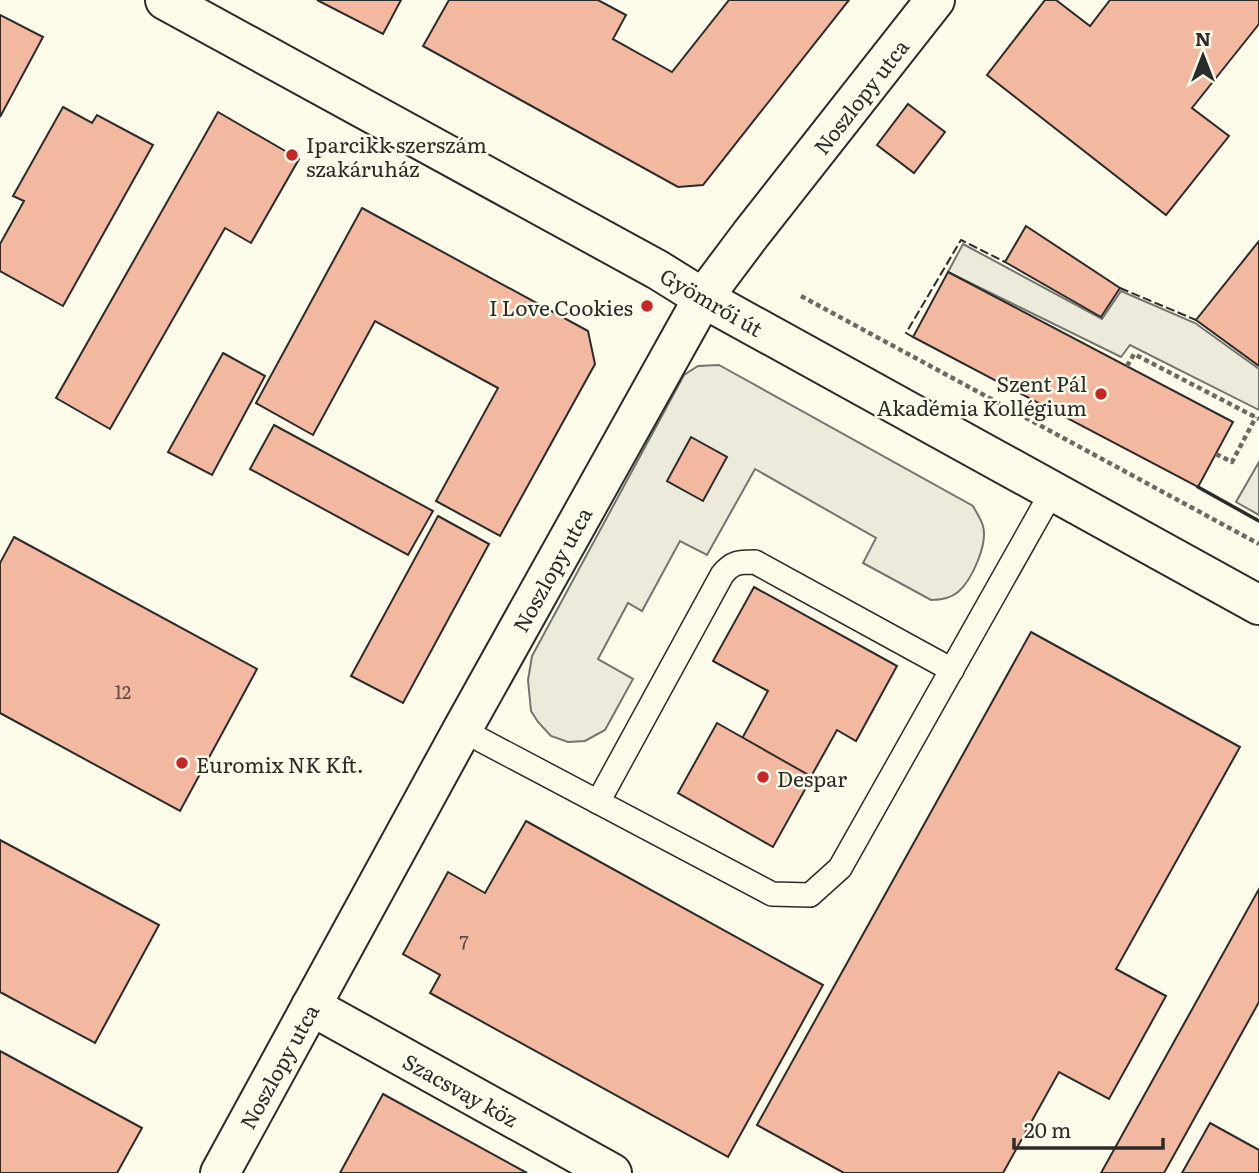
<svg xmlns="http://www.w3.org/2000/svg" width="1259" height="1173" font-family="Literata,serif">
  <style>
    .green { fill: #ecebdb; stroke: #74746e; stroke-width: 2 }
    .building { fill: #f2b8a0; stroke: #2b2b2b; stroke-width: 2 }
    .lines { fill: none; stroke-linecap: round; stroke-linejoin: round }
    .lane-casing { stroke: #2b2b2b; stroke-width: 26 }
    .street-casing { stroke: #2b2b2b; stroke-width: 42 }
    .secondary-casing { stroke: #2b2b2b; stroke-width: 42 }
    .path { stroke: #6a6964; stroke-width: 4.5; stroke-dasharray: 5 3.5; stroke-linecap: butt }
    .lane { stroke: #fdfbea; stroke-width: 23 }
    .street { stroke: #fdfbea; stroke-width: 38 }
    .secondary { stroke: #fdfbea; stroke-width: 38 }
    .fence { stroke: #2b2b2b; stroke-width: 2; stroke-dasharray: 9 3.5; stroke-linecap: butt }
    .wall { stroke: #2b2b2b; stroke-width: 3.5 }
    .poi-dot { fill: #c62828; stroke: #fdfbea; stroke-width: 2.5 }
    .labels { text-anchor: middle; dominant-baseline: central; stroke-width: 5; stroke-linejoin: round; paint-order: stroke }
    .number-label { font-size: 18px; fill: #5d4e48 }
    .street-label { font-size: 21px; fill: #2b2b2b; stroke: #fdfbea }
    .poi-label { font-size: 21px; fill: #2b2b2b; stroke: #fdfbea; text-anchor: start }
  </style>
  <rect width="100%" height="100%" fill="#fdfbea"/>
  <g class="green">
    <polygon points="963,244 1102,319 1121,291 1195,323 1259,369 1259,410 1130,345 1121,357 948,272"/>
    <path d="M719,365l254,141c3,6 8,13 10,20 5,18 -11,54 -25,66 -7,6 -19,8 -27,8l-68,-37 13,-25 -121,-69 -48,86 -27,-14 -38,70 -14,-8 -30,56 35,20 -28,51 -20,11 -17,1 -17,-6 -13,-14 -7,-11 -3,-31 4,-24 152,-281 14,-9z"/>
    <polygon points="1259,462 1259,515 1236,502"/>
  </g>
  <g class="building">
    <polygon points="317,0 401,0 383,34"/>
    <polygon points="449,0 598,0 626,15 613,39 672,72 729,0 849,0 703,185 678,187 423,46"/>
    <polygon points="1045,0 1056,0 1090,26 1110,0 1259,0 1259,24 1192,108 1229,136 1166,215 987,75"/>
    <polygon points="0,15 43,37 0,117"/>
    <polygon points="908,104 945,132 914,173 877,145"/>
    <polygon points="63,107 92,123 97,115 153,145 63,306 0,271 0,244 24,201 13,196"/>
    <polygon points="218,112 299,159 251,243 225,228 110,429 56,398"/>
    <polygon points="362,208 588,331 595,364 500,536 436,501 498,388 375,321 313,435 256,403"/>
    <polygon points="1026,226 1120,288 1101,317 1005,262"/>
    <polygon points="1259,241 1259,366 1196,320"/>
    <polygon points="948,272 1233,422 1198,487 913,337"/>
    <polygon points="223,353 265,376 212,475 168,452"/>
    <polygon points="274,425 433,511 408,555 250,469"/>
    <polygon points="691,437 727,457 703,501 667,481"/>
    <polygon points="438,516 489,544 403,703 351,676"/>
    <polygon points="14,537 257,669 180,811 0,713 0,563"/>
    <polygon points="754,587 897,666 856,741 837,730 808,782 739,744 768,691 713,661"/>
    <polygon points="1031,632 1240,747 1116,969 1166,996 1109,1099 1059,1072 1003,1173 844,1173 757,1125"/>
    <polygon points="717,723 812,777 773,847 678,793"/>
    <polygon points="526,821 823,985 728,1157 430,993 440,975 403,954 448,872 485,893"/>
    <polygon points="0,840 159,925 95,1043 0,992"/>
    <polygon points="1259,889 1259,1002 1164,1173 1101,1173"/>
    <polygon points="0,1051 142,1128 117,1173 0,1173"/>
    <polygon points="383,1094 527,1173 340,1173"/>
    <polygon points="1210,1123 1259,1150 1259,1173 1182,1173"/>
  </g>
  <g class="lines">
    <defs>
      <g id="lane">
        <polyline points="462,730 772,894 810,895 840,868 1053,490"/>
        <path d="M598,802l124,-227c10,-13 17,-13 33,-13l197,108"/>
      </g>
      <g id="street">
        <polyline points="311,1006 612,1173"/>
        <polyline points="220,1173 462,730 703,298 751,234 935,0"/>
      </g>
      <polyline id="secondary" points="165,0 658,270 703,298 1259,605"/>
    </defs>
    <use href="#lane" class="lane-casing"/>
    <use href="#street" class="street-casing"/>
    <use href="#secondary" class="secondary-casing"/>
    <g class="path">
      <polyline points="801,296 1259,544"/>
      <polyline points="1127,366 1134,354 1259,419"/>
      <polyline points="1216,454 1232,462 1256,417"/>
    </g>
    <use href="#lane" class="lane"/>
    <use href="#street" class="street"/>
    <use href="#secondary" class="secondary"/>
    <g class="fence">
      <polyline points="1120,288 1196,320"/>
      <polyline points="913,337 906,333 961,240 1005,262"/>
    </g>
    <polyline class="wall" points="1198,487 1259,521"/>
  </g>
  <g class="poi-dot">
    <circle cx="292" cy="155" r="7"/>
    <circle cx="647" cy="306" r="7"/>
    <circle cx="1101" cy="394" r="7"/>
    <circle cx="182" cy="763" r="7"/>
    <circle cx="763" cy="777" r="7"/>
  </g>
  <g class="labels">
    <g class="number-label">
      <text x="123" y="691">12</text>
      <text x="464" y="941">7</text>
    </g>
    <g class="street-label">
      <text transform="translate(860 96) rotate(-52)">Noszlopy utca</text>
      <text transform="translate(712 301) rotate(30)">Gyömrői út</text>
      <text transform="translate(551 569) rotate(-61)">Noszlopy utca</text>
      <text transform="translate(278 1066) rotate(-61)">Noszlopy utca</text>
      <text transform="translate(461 1089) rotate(29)">Szacsvay köz</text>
    </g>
    <g class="poi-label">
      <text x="306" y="143">Iparcikk szerszám<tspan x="306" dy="24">szakáruház</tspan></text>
      <text x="633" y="306" text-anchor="end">I Love Cookies</text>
      <text x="1087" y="382" text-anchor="end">Szent Pál<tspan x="1087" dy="24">Akadémia Kollégium</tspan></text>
      <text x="196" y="763">Euromix NK Kft.</text>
      <text x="777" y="777">Despar</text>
    </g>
  </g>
  <g transform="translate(1203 56)" stroke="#fdfbea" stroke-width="5" paint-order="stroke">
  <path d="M0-5L12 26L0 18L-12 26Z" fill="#2b2b2b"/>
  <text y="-10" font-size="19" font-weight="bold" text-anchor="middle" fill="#2b2b2b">N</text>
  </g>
  <path d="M1014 1138v10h149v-10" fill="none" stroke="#2b2b2b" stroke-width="3.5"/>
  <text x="1024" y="1138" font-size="21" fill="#2b2b2b" stroke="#fdfbea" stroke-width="5" paint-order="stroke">20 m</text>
</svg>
